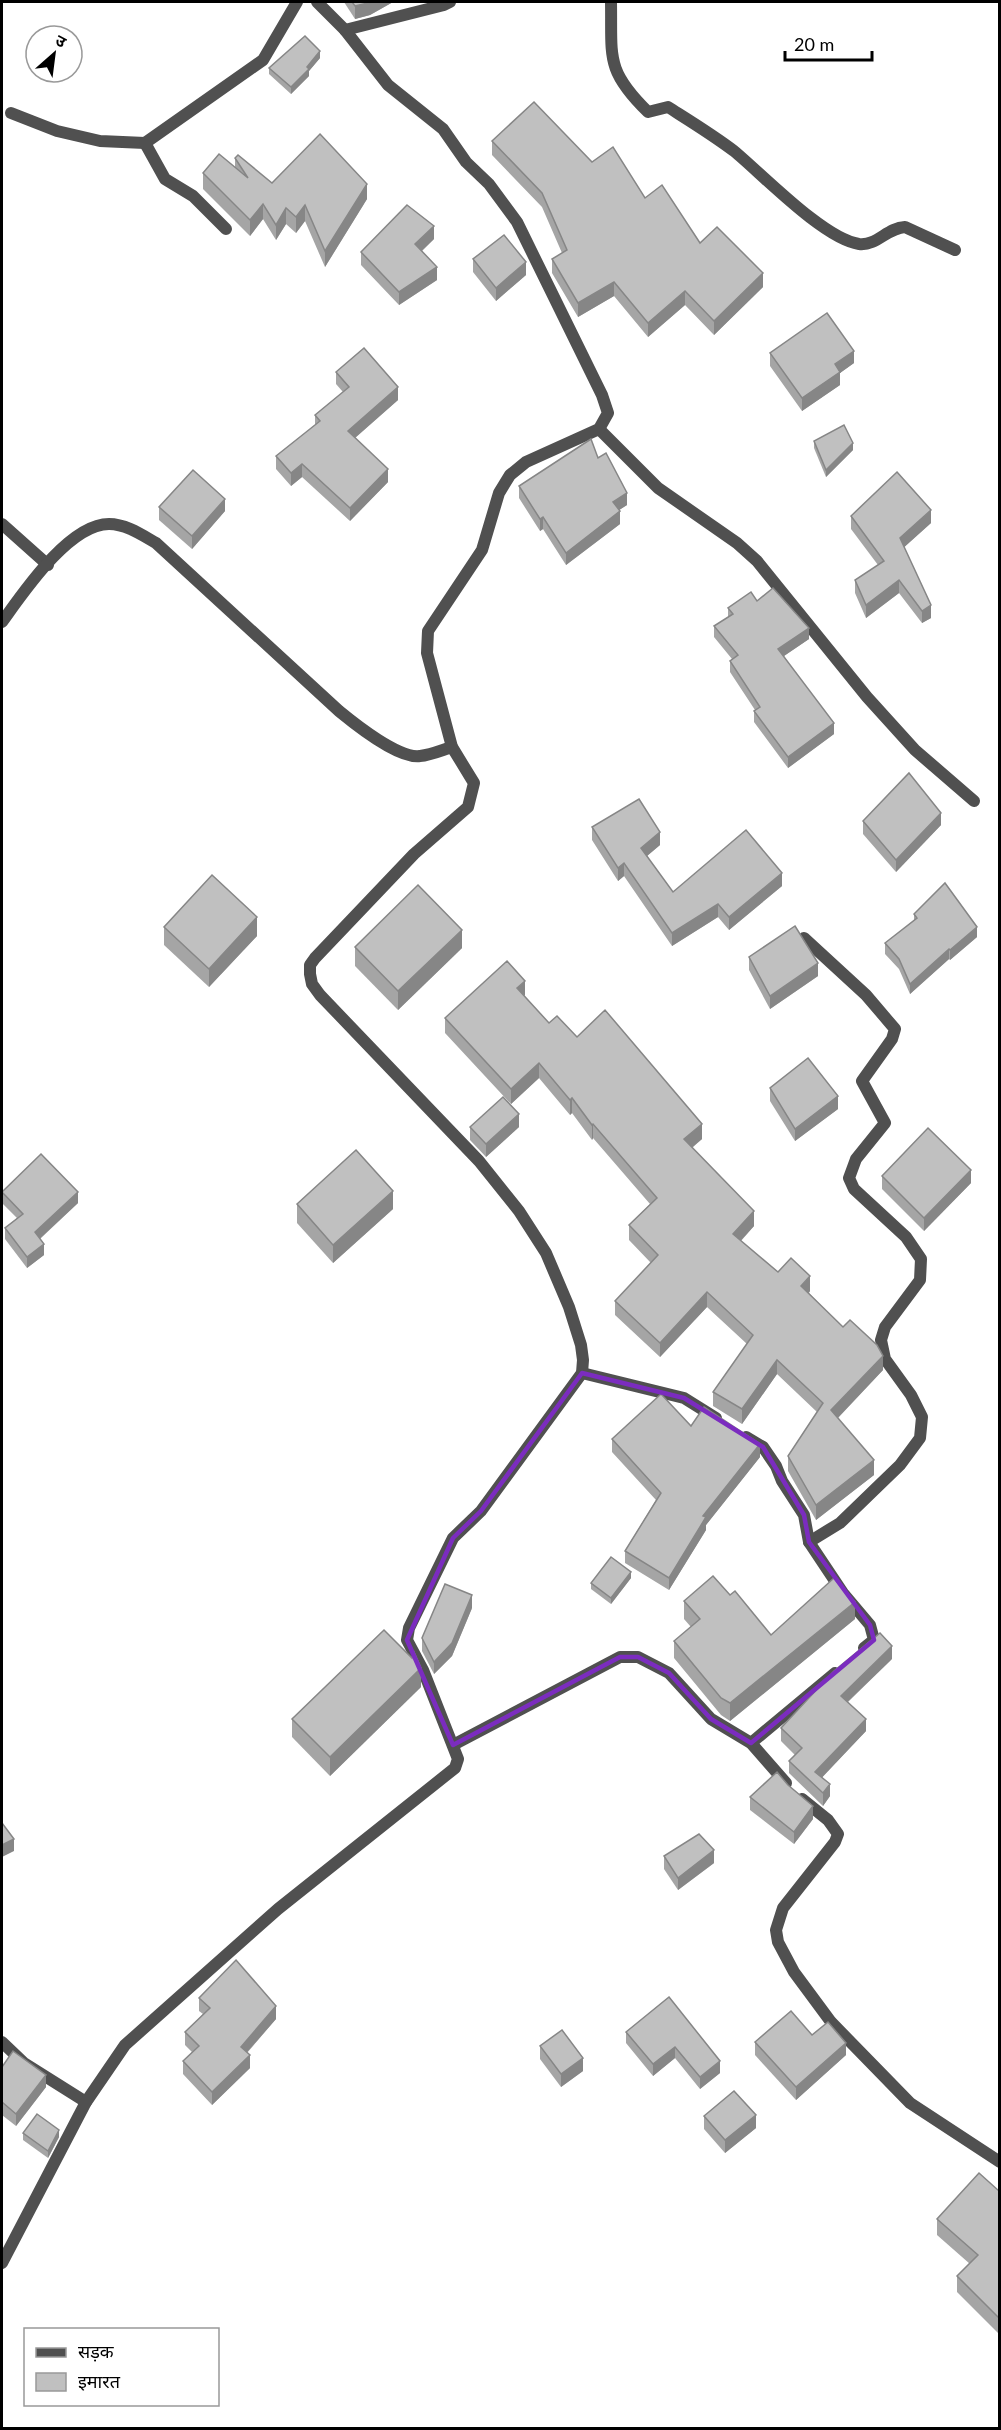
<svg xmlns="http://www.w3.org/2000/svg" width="1001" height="2430" font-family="Lato,'Noto Sans Devanagari',sans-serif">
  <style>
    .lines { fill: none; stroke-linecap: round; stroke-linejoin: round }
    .service { stroke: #505050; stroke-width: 12 }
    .minor { stroke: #505050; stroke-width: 12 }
    .tertiary { stroke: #505050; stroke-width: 12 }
    .wall { fill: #a5a5a5 }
    .shaded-wall { fill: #868686 }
    .building { fill: #c0c0c0; stroke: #868686; stroke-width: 1.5 }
    .marked { fill: none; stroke: #7b2cbf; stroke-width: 4.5; stroke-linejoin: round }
  </style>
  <rect width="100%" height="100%" fill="#fff"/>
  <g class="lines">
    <polyline class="service" points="11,113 57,131 100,141 145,143"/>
    <g class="minor">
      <path d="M611,2c1,55 -6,68 37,110l20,-5c22,14 45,28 66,44 29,24 90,88 125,93 18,2 28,-16 46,-17l50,23"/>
      <polyline points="345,30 444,5 450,2"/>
      <polyline points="226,229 193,196 165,179 145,143 263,60 297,2"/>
      <polyline points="599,429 658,488 737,543 757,561 867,697 915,750 974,801"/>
      <polyline points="2,524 48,565"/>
      <path d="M2,622c21,-29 67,-98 107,-98 17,0 33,11 47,19l183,168c17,14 60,48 81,45 11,-1 22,-6 32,-9"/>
      <polyline points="804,938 866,995 895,1029 892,1039 862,1081 885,1123 856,1159 849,1178 854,1189 906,1237 921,1259 920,1280 885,1327 881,1340 885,1359 911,1395 922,1417 920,1438 900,1465 840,1523 809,1542"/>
      <polyline points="582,1373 684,1398 716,1418"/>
      <polyline points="746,1437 763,1447 776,1466 782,1481 804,1515 809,1542 843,1593 870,1625 874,1640 864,1648"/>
      <polyline points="751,1743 835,1673"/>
      <polyline points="453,1745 620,1657 638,1657 669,1673 711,1719 751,1743 786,1783"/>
      <polyline points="802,1799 828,1820 838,1834 835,1842 783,1908 776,1930 778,1942 794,1972 831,2022 910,2103 1000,2162"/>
      <polyline points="2,2042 24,2063 86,2102"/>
    </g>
    <polyline class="tertiary" points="2,2263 86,2102 125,2045 278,1909 455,1768 458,1759 423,1670 407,1640 409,1628 453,1538 481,1511 582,1373 583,1360 581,1345 569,1307 546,1253 519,1211 479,1161 320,995 312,984 310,974 310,965 315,958 414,854 468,807 474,783 452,747 427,653 428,631 482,550 499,493 510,475 526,462 599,429 608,413 602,395 517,222 489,184 466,162 443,129 388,85 345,30 317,2"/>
  </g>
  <g class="wall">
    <polygon points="344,2 393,2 370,15 355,19"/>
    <polygon points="320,58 309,71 309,76 291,94 269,74 269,68"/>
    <polygon points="492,141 592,162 645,198 700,243 763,287 714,335 685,305 648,337 614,296 578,317 552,273 552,259 562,253 542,207 492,155"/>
    <polygon points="235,158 272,183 367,199 325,267 305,221 296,233 286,224 276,240 263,219 250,236 203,189 203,173 235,168"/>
    <polygon points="434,239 422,251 437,280 399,305 361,265 361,252"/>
    <polygon points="473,259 526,275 496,301 473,272"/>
    <polygon points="770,353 854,363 840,373 840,385 802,411 770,366"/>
    <polygon points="336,372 398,400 355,438 388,482 350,521 302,477 291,486 276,469 276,456 315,425 315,415 343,392 336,384"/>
    <polygon points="814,441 853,450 826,477 814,448"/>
    <polygon points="598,458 627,505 619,510 620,524 566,565 543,529 540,531 519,498 519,486"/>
    <polygon points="159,507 225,511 192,549 159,520"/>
    <polygon points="851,516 931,523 904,547 931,618 922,623 899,593 866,618 855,593 855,580 878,565 851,529"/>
    <polygon points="757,601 809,639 784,656 834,734 788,768 754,722 754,711 755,710 730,672 730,661 732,659 714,637 714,626 728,617 728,608"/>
    <polygon points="863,821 941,825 896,872 863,834"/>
    <polygon points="592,827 660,845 647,856 673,892 782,886 729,930 718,917 672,946 624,876 618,881 592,840"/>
    <polygon points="914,914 977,937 950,960 949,959 910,994 899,969 885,954 885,943 914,921"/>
    <polygon points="164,927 257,936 209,987 164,945"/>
    <polygon points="355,947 462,948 398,1010 355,966"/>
    <polygon points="749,957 818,976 770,1009 749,970"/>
    <polygon points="525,995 524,996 549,1023 577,1037 702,1139 692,1148 754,1226 741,1241 778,1272 810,1291 809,1293 883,1370 838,1418 874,1475 816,1520 788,1471 788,1456 817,1412 777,1374 742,1424 713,1406 713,1392 747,1344 707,1307 660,1357 615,1315 615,1301 651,1263 629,1240 629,1225 650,1204 593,1138 592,1140 572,1113 570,1115 539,1078 511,1104 445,1033 445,1018"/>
    <polygon points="770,1088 838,1109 795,1141 770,1101"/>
    <polygon points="470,1127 519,1127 486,1157 470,1140"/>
    <polygon points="882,1176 971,1183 924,1231 882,1189"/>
    <polygon points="2,1192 78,1203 40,1239 44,1255 27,1268 5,1239 5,1228 17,1218 2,1203"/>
    <polygon points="297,1204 393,1209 333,1263 297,1223"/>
    <polygon points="691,1426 760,1457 706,1525 706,1530 669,1590 625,1563 625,1551 656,1500 612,1452 612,1439"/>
    <polygon points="631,1578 611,1604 591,1589 591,1583"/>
    <polygon points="730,1595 771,1635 855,1619 730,1721 721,1715 674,1658 674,1641 691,1627 684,1619 684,1601"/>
    <polygon points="472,1608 452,1656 434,1674 422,1651 422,1638"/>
    <polygon points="892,1659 848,1702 866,1731 822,1777 830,1796 823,1806 789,1773 789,1761 795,1755 781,1741 781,1728"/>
    <polygon points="421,1687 330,1776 292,1737 292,1719"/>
    <polygon points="750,1797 813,1819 794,1844 750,1810"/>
    <polygon points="664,1856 714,1863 678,1890 664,1869"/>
    <polygon points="669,1997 720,2073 700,2089 675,2058 653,2076 626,2043 626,2032"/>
    <polygon points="199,1998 276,2019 247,2053 250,2068 212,2105 183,2074 183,2061 192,2052 185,2045 185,2032 203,2014 199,2011"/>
    <polygon points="812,2035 846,2055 796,2100 755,2055 755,2042"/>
    <polygon points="540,2046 583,2071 561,2087 540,2059"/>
    <polygon points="2,2067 46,2087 16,2126 2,2115"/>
    <polygon points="704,2116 756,2128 725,2153 704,2129"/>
    <polygon points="23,2133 59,2137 48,2158 23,2140"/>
    <polygon points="999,2191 999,2334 957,2292 957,2276 970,2264 937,2235 937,2219"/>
  </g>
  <g class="shaded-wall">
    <polygon points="372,2 393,2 370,15 355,19 355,6"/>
    <polygon points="320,51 320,58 309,71 309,76 291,94 291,87"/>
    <polygon points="367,184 367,199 325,267 325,251"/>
    <polygon points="263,204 263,219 250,236 250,220"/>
    <polygon points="305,205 305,221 296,233 296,217"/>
    <polygon points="286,208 286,224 276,240 276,225"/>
    <polygon points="434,226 434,239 415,257 415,244"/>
    <polygon points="526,262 526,275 496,301 496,288"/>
    <polygon points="437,267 437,280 399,305 399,292"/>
    <polygon points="763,273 763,287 714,335 714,321"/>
    <polygon points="614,282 614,296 578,317 578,303"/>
    <polygon points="685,291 685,305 648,337 648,323"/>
    <polygon points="854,351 854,363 840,373 840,385 802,411 802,398 835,364"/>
    <polygon points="398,387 398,400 348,444 348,431"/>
    <polygon points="853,443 853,450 826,477 826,470"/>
    <polygon points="302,464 302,477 291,486 291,473"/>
    <polygon points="388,469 388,482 350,521 350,508"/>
    <polygon points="627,493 627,505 613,514 613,502"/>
    <polygon points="225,499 225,511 192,549 192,536"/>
    <polygon points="931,510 931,523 900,551 900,538"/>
    <polygon points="620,511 620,524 566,565 566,553"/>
    <polygon points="543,517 543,529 540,531 540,519"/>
    <polygon points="899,580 899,593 866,618 866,605"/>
    <polygon points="931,605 931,618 922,623 922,611"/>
    <polygon points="809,628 809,639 778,660 778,649"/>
    <polygon points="834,723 834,734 788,768 788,757"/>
    <polygon points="941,813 941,825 896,872 896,860"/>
    <polygon points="660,832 660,845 641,861 641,848"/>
    <polygon points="624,863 624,876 618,881 618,868"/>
    <polygon points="782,873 782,886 729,930 729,917"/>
    <polygon points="718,904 718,917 672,946 672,933"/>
    <polygon points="257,917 257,936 209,987 209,969"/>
    <polygon points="977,927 977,937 950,960 950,950"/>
    <polygon points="462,930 462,948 398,1010 398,991"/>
    <polygon points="949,949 949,959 910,994 910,984"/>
    <polygon points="818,963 818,976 770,1009 770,996"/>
    <polygon points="525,981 525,995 517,1003 517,988"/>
    <polygon points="539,1063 539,1078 511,1104 511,1089"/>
    <polygon points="838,1096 838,1109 795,1141 795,1129"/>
    <polygon points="572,1098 572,1113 570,1115 570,1100"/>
    <polygon points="519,1114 519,1127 486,1157 486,1144"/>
    <polygon points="593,1124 593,1138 592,1140 592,1125"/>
    <polygon points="702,1124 702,1139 684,1154 684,1139"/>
    <polygon points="971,1170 971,1183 924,1231 924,1218"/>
    <polygon points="393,1191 393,1209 333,1263 333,1245"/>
    <polygon points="78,1192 78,1203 35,1243 35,1232"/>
    <polygon points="754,1211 754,1226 733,1249 733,1234"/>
    <polygon points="44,1244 44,1255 27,1268 27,1257"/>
    <polygon points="810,1276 810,1291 801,1301 801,1286"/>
    <polygon points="707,1292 707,1307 660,1357 660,1343"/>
    <polygon points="883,1356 883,1370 831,1425 831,1410"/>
    <polygon points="777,1360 777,1374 742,1424 742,1409"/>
    <polygon points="760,1444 760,1457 706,1525 706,1530 669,1590 669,1578 703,1516"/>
    <polygon points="874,1460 874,1475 816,1520 816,1505"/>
    <polygon points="631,1572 631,1578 611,1604 611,1598"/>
    <polygon points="472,1595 472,1608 452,1656 434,1674 434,1662"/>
    <polygon points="855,1602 855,1619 730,1721 730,1703"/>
    <polygon points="892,1646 892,1659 841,1708 841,1696"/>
    <polygon points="421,1668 421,1687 330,1776 330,1757"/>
    <polygon points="866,1719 866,1731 815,1785 815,1772"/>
    <polygon points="830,1784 830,1796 823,1806 823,1793"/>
    <polygon points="813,1806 813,1819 794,1844 794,1832"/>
    <polygon points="14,1839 14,1851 2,1857 2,1845"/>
    <polygon points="714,1850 714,1863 678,1890 678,1878"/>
    <polygon points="276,2006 276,2019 241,2059 241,2047"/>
    <polygon points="846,2043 846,2055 796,2100 796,2087"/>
    <polygon points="675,2047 675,2058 653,2076 653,2064"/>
    <polygon points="250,2055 250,2068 212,2105 212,2092"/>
    <polygon points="583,2058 583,2071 561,2087 561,2074"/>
    <polygon points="720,2061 720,2073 700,2089 700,2077"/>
    <polygon points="46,2075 46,2087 16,2126 16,2114"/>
    <polygon points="756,2115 756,2128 725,2153 725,2140"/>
    <polygon points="59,2130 59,2137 48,2158 48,2151"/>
  </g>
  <g class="building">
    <polygon points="352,2 372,2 355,6"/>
    <polygon points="305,36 320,51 307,67 309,69 291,87 269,68"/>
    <polygon points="534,102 592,162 613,147 645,198 662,185 700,243 717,227 763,273 714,321 685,291 648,323 614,282 578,303 552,259 567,250 542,193 492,141"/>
    <polygon points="320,134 367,184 325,251 305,205 296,217 286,208 276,225 263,204 250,220 203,173 219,154 248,178 235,158 238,155 272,183"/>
    <polygon points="407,205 434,226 415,244 437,267 399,292 361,252"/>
    <polygon points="504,235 526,262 496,288 473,259"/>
    <polygon points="827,313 854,351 835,364 840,372 802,398 770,353"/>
    <polygon points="364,348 398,387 348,431 388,469 350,508 302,464 291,473 276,456 320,421 315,415 349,387 336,372"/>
    <polygon points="844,425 853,443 826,470 814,441"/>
    <polygon points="591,439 598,458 606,453 627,493 613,502 620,511 566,553 543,517 540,519 519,486"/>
    <polygon points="193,470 225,499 192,536 159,507"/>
    <polygon points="897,472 931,510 900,538 931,605 922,611 899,580 866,605 855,580 884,561 851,516"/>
    <polygon points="773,588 809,628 778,649 834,723 788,757 754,711 760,707 730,661 738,655 714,626 733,614 728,608 751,592 757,601"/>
    <polygon points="909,773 941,813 896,860 863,821"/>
    <polygon points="639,799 660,832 641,848 673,892 746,830 782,873 729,917 718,904 672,933 624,863 618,868 592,827"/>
    <polygon points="212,875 257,917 209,969 164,927"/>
    <polygon points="945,883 977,927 950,950 949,949 910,984 899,959 885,943 917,918 914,914"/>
    <polygon points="418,885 462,930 398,991 355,947"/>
    <polygon points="795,926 818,963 770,996 749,957"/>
    <polygon points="507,961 525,981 517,988 549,1023 557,1016 577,1037 605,1010 702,1124 684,1139 754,1211 733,1234 778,1272 791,1258 810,1276 801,1286 843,1327 850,1320 877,1345 883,1356 831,1410 874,1460 816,1505 788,1456 823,1403 777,1360 742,1409 713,1392 753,1335 707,1292 660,1343 615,1301 658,1255 629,1225 657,1198 593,1124 592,1125 572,1098 570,1100 539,1063 511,1089 445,1018"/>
    <polygon points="808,1058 838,1096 795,1129 770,1088"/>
    <polygon points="503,1097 519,1114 486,1144 470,1127"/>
    <polygon points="928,1128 971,1170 924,1218 882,1176"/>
    <polygon points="356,1150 393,1191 333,1245 297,1204"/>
    <polygon points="41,1154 78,1192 35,1232 44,1244 27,1257 5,1228 23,1214 2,1192"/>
    <polygon points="661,1394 691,1426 704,1407 760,1444 703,1516 706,1517 669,1578 625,1551 661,1493 612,1439"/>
    <polygon points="611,1557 631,1572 611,1598 591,1583"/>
    <polygon points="713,1576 730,1595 735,1591 771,1635 834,1578 855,1602 730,1703 721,1698 674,1641 700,1619 684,1601"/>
    <polygon points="445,1584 472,1595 452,1643 434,1662 422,1638"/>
    <polygon points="384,1630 412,1658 414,1652 421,1668 330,1757 292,1719"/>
    <polygon points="880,1633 892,1646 841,1696 866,1719 815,1772 830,1784 823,1793 789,1761 802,1748 781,1728 834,1671"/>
    <polygon points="777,1772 788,1785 813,1806 794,1832 750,1797"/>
    <polygon points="2,1823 14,1839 2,1845"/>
    <polygon points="699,1834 714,1850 678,1878 664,1856"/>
    <polygon points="236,1960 276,2006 241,2047 250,2055 212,2092 183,2061 199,2046 185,2032 210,2008 199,1998"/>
    <polygon points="669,1997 720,2061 700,2077 675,2047 653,2064 626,2032"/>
    <polygon points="791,2011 812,2035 828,2022 846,2043 796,2087 755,2042"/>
    <polygon points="562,2030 583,2058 561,2074 540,2046"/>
    <polygon points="13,2051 46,2075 16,2114 2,2102 2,2067"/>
    <polygon points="734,2091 756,2115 725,2140 704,2116"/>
    <polygon points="37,2114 59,2130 48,2151 23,2133"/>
    <polygon points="979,2173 999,2191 999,2318 957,2276 978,2255 937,2219"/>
  </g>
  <path class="marked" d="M582,1373l102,25 79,49 41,68 5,27 61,83 4,15 -123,103 -40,-24 -42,-46 -31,-16h-18l-167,88 -46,-105 46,-102 28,-27z"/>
  <rect width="1001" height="2430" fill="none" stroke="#000000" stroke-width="6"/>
  <rect x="24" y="2328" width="195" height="78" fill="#ffffff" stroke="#999999" stroke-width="1.5"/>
  <rect x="36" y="2348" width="30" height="9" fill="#505050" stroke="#999999" stroke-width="1.5"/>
  <text x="78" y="2358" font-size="18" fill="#000000">सड़क</text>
  <rect x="36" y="2373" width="30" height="18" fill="#c0c0c0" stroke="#999999" stroke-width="1.5"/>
  <text x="78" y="2388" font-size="18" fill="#000000">इमारत</text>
  <g transform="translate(54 54) rotate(28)"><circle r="28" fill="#ffffff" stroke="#999999" stroke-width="1.5"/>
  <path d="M0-4.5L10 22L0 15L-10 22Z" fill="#000000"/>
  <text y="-9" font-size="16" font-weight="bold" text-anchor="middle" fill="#000000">उ</text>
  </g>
  <path d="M785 51v9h87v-9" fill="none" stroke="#000000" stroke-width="3"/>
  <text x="794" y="51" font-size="18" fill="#000000" stroke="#ffffff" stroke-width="4.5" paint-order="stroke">20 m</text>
</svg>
